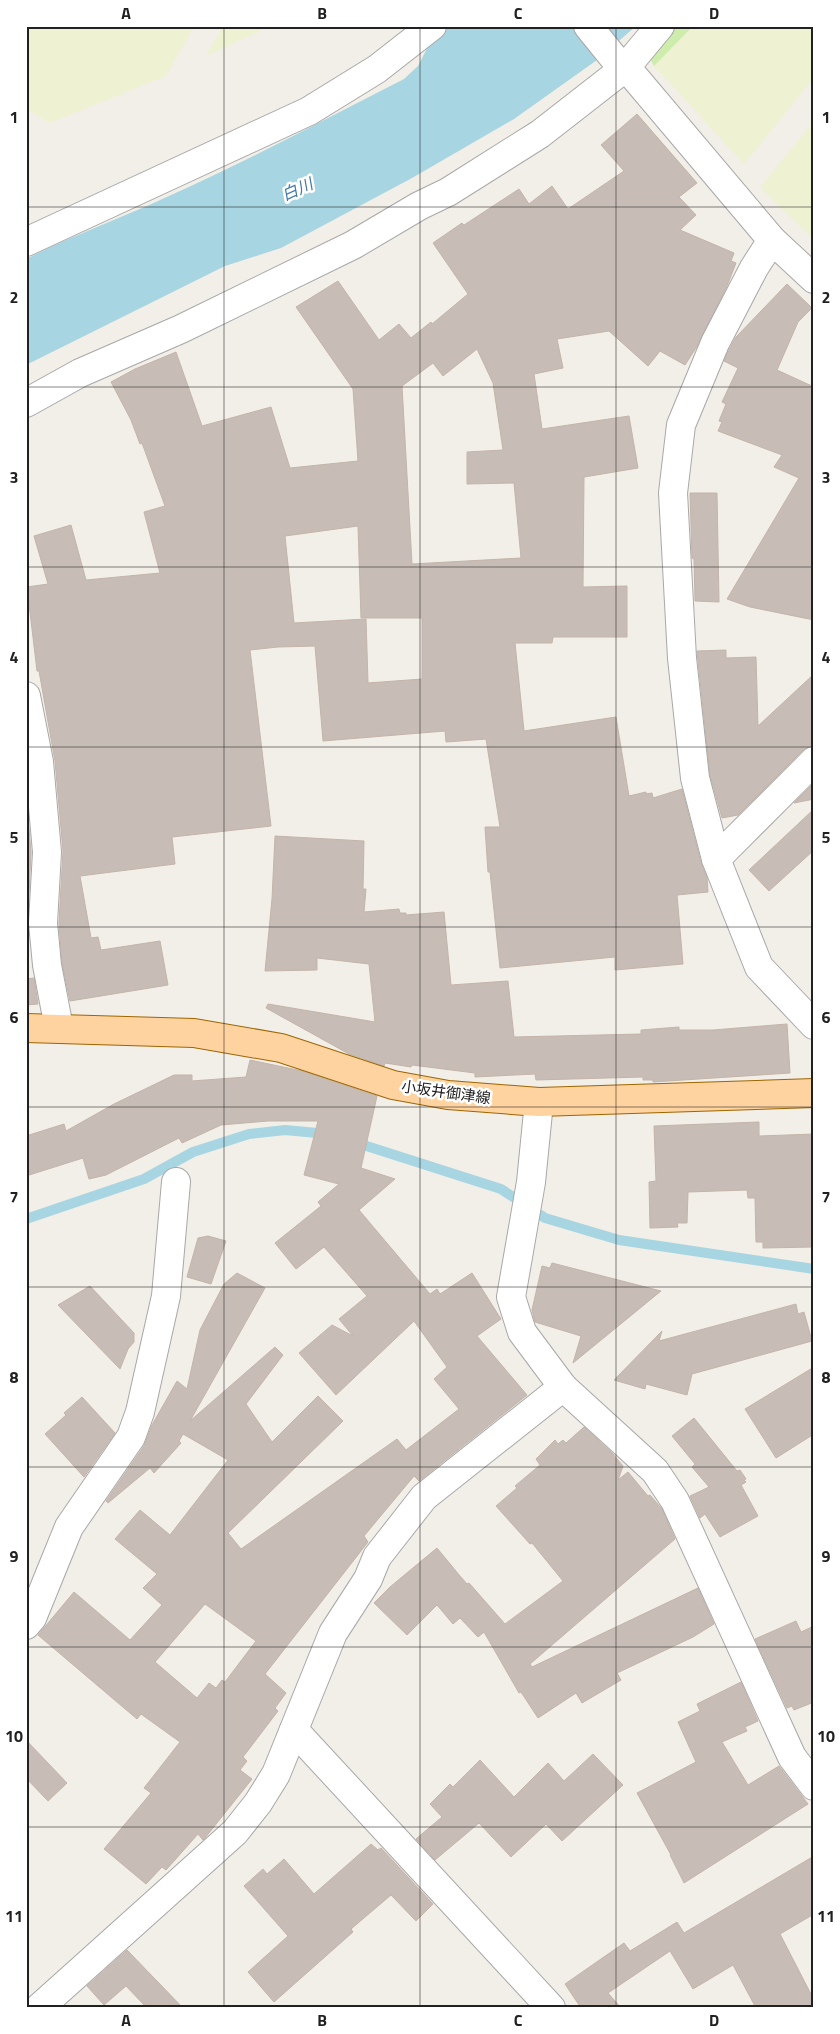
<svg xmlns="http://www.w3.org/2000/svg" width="840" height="2034" font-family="'Titillium Web','Noto Sans JP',sans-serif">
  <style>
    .farmland { fill: #eff1d3 }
    .grass { fill: #ceedac }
    .water { fill: #a7d5e1 }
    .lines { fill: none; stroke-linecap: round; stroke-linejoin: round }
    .stream { stroke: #a7d5e1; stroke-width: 10 }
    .building { fill: #c7bdb6; stroke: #c4b4a9; fill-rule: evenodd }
    .minor-casing { stroke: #a8a8a8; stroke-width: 30 }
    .major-casing { stroke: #9e6500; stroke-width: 30 }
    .minor { stroke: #fff; stroke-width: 28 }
    .major { stroke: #ffd39f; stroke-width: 28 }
    .grid { fill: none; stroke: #212121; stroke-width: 1; stroke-opacity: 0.55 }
    .labels { text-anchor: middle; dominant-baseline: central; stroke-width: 5; stroke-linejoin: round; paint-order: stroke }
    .street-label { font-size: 15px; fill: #212121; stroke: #fff }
    .water-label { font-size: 16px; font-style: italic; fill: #4278a6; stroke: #fff }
    .neatline { fill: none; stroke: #212121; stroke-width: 2 }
    .grid-label { font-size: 16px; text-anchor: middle; font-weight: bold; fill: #212121 }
  </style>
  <rect width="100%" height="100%" fill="#f2eee8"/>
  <g class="farmland">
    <polygon points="26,26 194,26 166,76 50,123 26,109"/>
    <polygon points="223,26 271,26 206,56"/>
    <polygon points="693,26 814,26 814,78 744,164 654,66"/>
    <polygon points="814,121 814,240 760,187"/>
  </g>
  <polygon class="grass" points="671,26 693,26 654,66 649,57"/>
  <path class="water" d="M444,26h192l-39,34 -83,59 -102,59 -131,70 -56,18 -197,98 -2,-105c47,-24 96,-41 143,-63 80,-36 157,-77 235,-117l14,-13 17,-33z"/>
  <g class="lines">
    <g class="stream">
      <polyline points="354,1142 501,1189 545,1218 619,1240 814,1269"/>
      <polyline points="26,1219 144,1179 193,1152 249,1134 285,1130 328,1134"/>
    </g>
  </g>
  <g class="building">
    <path d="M637,114l60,69 -18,14 17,18 -16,15 54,23 -3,8 5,2 -9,23 -31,62 -11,17 -25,-14 -12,15 -39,-35 -52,8 6,29 -29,6 8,55 87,-13 9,52 -54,9 -1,110 44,-1v51h-74l-1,6h-37l9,88 92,-14 13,79 17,-4v2l6,-1 1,5 29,-9 19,74 6,15 1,14 -31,3 6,69 -68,6v-13l-115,11 -10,-96h-2l-3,-45h15l-14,-88 -40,3 -1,-11 -122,10 -8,-95 -37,1 -28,3 21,176 -99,11 3,27 -95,12 11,62 7,-1 3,13 59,-9 8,44 -98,16 -8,-38 -3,-40 4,-72 -8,-90 -16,-90h-2l-10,-84 21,-3 -14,-48 37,-11 15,55 74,-7 -16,-61 21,-6 -23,-63 -2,1 -9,-24 -20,-38 24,-13 41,-17 26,74 69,-19 19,61 68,-7 -5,-72 -57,-82 42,-26 41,59 20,-16 12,14 20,-16 1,2 36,-30 -35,-51 29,-20 2,2 55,-36 10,15 23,-18 16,23 56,-38 -23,-26zM477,349l16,34 10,67 -36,2v32l47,-1 7,75 -109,6 -10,-178 31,-23 10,13zM358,526l3,92h61v61l-54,4 -2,-64 -72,4 -9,-87z"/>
    <polygon points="787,284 812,308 798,322 777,370 814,387 814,620 750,607 727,599 799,478 774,467 782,455 718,431 722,422 719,421 726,404 722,402 738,368 724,361 729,350 736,337"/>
    <polygon points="690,493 717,493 719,602 695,601 694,559 692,558"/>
    <polygon points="726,650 726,658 756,657 758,726 814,674 814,746 803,750 738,815 722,818 710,775 697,651"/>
    <polygon points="814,783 814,799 794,803"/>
    <polygon points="26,795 31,852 28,914 26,914"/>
    <polygon points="814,809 814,850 769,891 749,870"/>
    <polygon points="275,836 364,841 363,889 366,889 364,912 399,909 400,913 406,913 406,915 444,912 451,985 508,981 514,1037 641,1034 641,1030 679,1027 679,1030 713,1030 787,1024 790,1073 653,1082 653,1080 643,1080 643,1077 536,1080 535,1074 475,1077 475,1073 412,1065 411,1067 385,1063 384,1066 349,1054 266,1008 268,1004 375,1022 369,964 317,958 317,970 265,971 272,899"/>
    <polygon points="34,978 38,1004 26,1005 26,979"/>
    <path d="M250,1060l52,11 75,25 -16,72 34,11 -36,31 71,84 7,-5 3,5 32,-21 29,46 -24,17 50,59 -108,86 -5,-5 -50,60 4,6 -103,132 21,19 -11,15 3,3 -35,46 4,4 -7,9 12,9 -47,59 -2,2 -5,-6 -32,36 -4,-3 -16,17 -42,-35 47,-56 -7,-5 36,-46 -39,-28 -4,5 -99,-84 36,-43 56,48 32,-35 -19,-17 14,-14 -42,-35 25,-29 30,25 58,-75 -45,-26 -4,7 2,2 -27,30 -4,-5 -42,35 -2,-2 38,-55 8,-21 25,-44 10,8 13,-59 24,-46 13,-11 28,15 -75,133 85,-74 8,8 -37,49 26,38 46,-46 25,25 -115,112 13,16 156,-110 9,11 53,-41 -25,-30 13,-12 -33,-46 -78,74 -37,-42 33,-28 21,11 -14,-17 28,-23 -43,-49 -28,22 -21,-26 46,-37 -3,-4 21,-18 -35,-9 14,-54h-50l-47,4 -39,18 -3,-5 -73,37 -17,4 -6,-21 -57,18v-40l38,-12 2,7 48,-27 60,-29h18v6l54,-4zM205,1604l51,37 -31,41 -3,-2 -6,8 -7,-5 -12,15 -42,-36z"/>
    <polygon points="759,1122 759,1136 814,1134 814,1247 763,1248 763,1242 756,1242 755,1198 748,1198 747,1190 688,1192 687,1223 677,1223 678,1227 650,1228 649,1182 656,1181 654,1126"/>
    <polygon points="208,1236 226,1241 211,1284 187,1277 198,1238"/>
    <polygon points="552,1263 661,1291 573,1363 581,1336 535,1322 532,1310 542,1266 550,1268"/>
    <polygon points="90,1286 134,1333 134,1342 128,1349 120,1369 58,1305"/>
    <polygon points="796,1304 798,1314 804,1312 812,1341 692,1374 687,1395 646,1384 645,1389 614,1380 662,1331 659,1341"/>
    <polygon points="814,1367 814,1434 776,1458 745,1409"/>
    <polygon points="82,1397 115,1433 84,1477 45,1434 66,1415 64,1413"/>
    <polygon points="694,1418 737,1471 740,1470 746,1479 744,1480 746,1482 741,1485 758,1516 720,1537 705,1514 700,1518 690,1496 709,1487 692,1467 695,1464 672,1436"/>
    <polygon points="584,1427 612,1453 623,1466 618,1480 628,1472 648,1496 650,1495 662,1509 675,1539 530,1664 532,1667 698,1588 714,1624 693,1637 617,1673 621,1680 582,1703 576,1693 538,1718 521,1692 519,1693 484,1632 478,1637 460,1618 453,1624 437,1605 407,1635 374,1603 390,1587 437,1548 460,1576 467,1584 469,1583 505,1624 563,1581 532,1543 530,1544 496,1506 517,1488 515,1486 540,1465 536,1459 555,1440 558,1444 563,1440 566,1443"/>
    <polygon points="796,1621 801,1632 814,1626 814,1702 794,1710 792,1706 787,1708 755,1639"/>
    <polygon points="741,1682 758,1721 745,1727 747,1731 722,1742 748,1785 779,1766 808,1804 684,1883 670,1855 671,1855 637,1793 696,1762 678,1722 700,1711 697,1704"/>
    <polygon points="26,1740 67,1783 48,1801 26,1778"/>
    <polygon points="593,1754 623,1785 562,1841 546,1824 511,1857 479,1823 435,1860 416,1839 442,1817 430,1804 450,1784 453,1787 480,1760 514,1797 548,1763 564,1781"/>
    <polygon points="371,1844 378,1850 381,1848 433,1904 416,1921 391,1895 351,1929 353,1932 274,2002 248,1972 288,1936 244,1886 263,1869 267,1874 284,1859 314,1894"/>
    <polygon points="814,1856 814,1914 780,1934 814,2000 814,2008 756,2008 733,1965 693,1989 670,1951 608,1993 621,2008 581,2008 565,1984 624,1943 630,1951 677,1922 684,1933"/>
    <polygon points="127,1950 183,2008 147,2008 126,1986 104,2005 87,1986"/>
  </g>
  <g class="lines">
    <defs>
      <g id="minor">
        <polyline points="588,26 613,57 626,67 772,240 814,279"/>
        <polyline points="772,240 754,268 715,343 681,425 673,493 682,658 695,778 716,859 759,967 814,1025"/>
        <polyline points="26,242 309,111 377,69 432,26"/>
        <polyline points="26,403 80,373 181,329 353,245 419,206 448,192 540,134 626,67 660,26"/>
        <polyline points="26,696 39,762 47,852 43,923 47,965 59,1028"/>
        <polyline points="716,859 814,761"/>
        <polyline points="539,1102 531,1182 511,1297 522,1332 563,1387 655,1471 675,1501 792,1757 814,1786"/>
        <polyline points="26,1625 32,1618 69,1527 131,1437 140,1412 166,1296 176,1182"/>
        <polyline points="294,1730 551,2008"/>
        <polyline points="39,2008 235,1832 258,1803 276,1774 333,1633 368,1579 377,1557 424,1497 563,1387"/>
      </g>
      <polyline id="major" points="26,1028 194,1033 281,1048 393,1085 448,1095 539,1102 814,1093"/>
    </defs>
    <use href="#minor" class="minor-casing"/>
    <use href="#major" class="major-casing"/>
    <use href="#minor" class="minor"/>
    <use href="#major" class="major"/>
  </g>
  <path class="grid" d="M224,26v1982M420,26v1982M616,26v1982M26,207h788M26,387h788M26,567h788M26,747h788M26,927h788M26,1107h788M26,1287h788M26,1467h788M26,1647h788M26,1827h788"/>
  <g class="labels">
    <g class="street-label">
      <text transform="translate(446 1092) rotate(8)">小坂井御津線</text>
    </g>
    <g class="water-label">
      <text transform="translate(297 189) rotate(-24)">白川</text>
    </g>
  </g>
  <rect width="840" height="2034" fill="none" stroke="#ffffff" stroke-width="55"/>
  <rect x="28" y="28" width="784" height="1978" class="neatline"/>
  <g class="grid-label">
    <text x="126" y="19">A</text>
    <text x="322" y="19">B</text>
    <text x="518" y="19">C</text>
    <text x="714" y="19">D</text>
    <text x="14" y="123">1</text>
    <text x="826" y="123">1</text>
    <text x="14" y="303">2</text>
    <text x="826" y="303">2</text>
    <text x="14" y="483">3</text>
    <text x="826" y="483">3</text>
    <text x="14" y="663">4</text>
    <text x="826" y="663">4</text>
    <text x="14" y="843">5</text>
    <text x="826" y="843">5</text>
    <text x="14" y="1023">6</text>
    <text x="826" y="1023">6</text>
    <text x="14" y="1203">7</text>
    <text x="826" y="1203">7</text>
    <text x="14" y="1383">8</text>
    <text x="826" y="1383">8</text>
    <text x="14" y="1562">9</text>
    <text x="826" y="1562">9</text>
    <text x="14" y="1742">10</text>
    <text x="826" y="1742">10</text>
    <text x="14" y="1922">11</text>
    <text x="826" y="1922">11</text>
    <text x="126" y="2026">A</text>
    <text x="322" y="2026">B</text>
    <text x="518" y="2026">C</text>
    <text x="714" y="2026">D</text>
  </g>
</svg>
